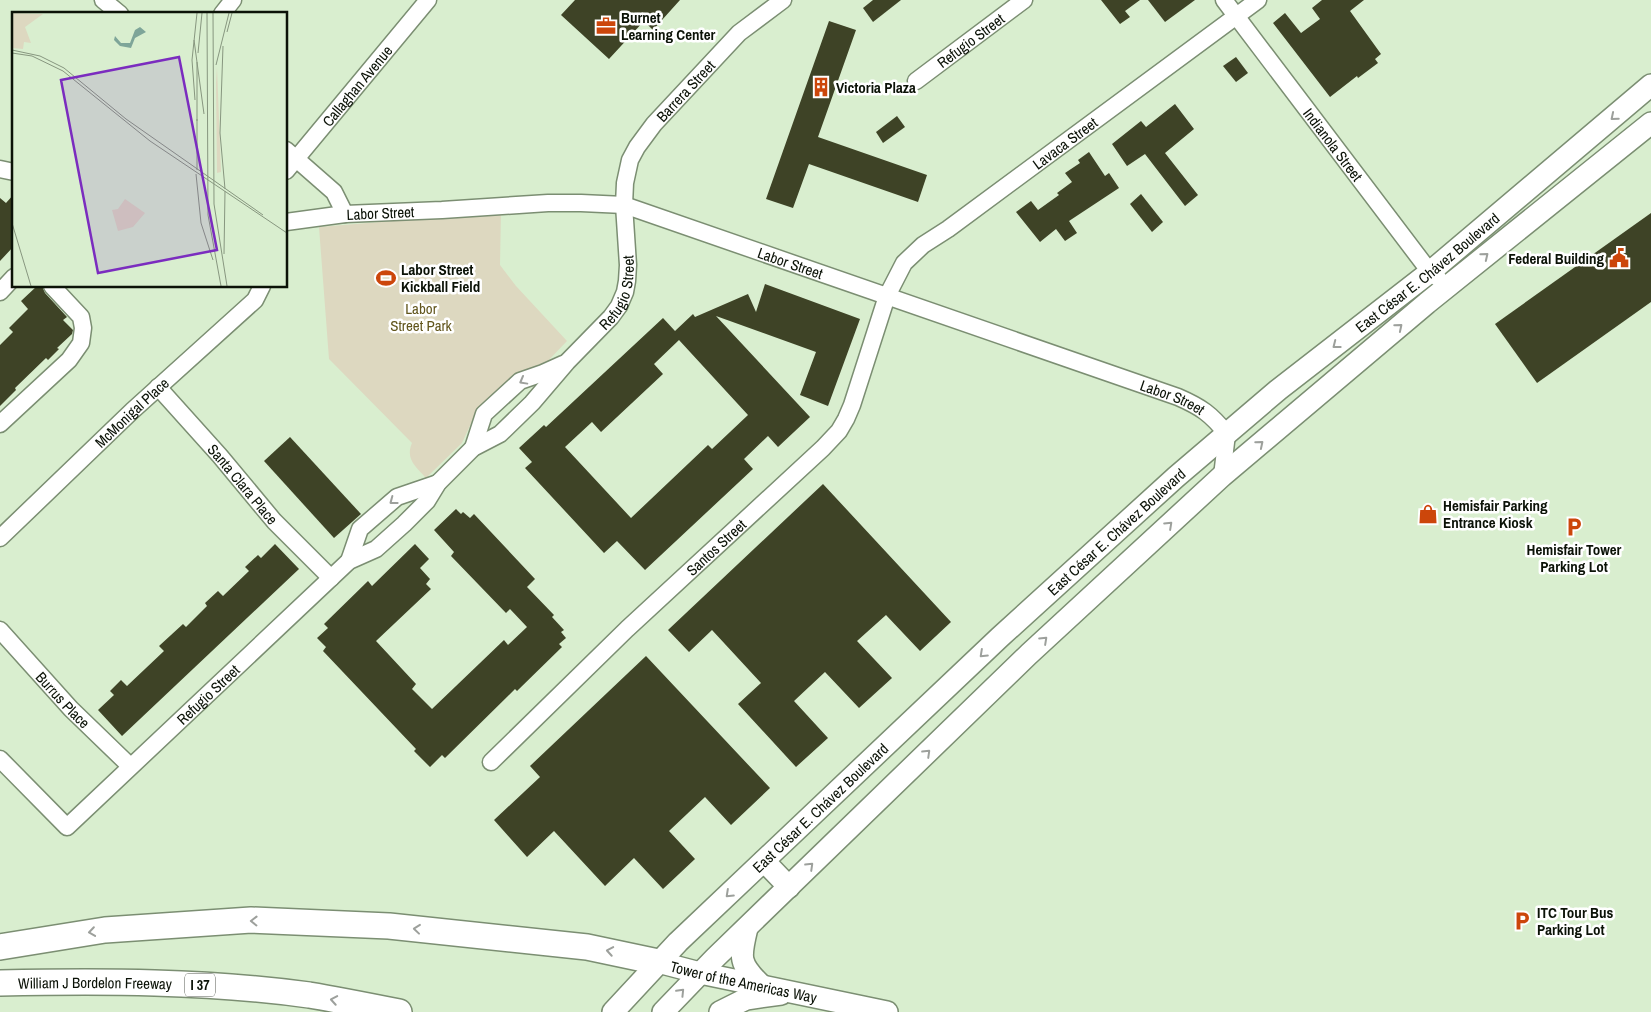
<svg xmlns="http://www.w3.org/2000/svg" width="1651" height="1012" font-family="'Archivo Narrow',sans-serif">
  <style>
    .green { fill: #ddd8c0 }
    .building { fill: #3e4326; fill-rule: evenodd }
    .lines { fill: none; stroke-linecap: round; stroke-linejoin: round }
    .minor-casing { stroke: #7b8e72; stroke-width: 19 }
    .major-casing { stroke: #7b8e72; stroke-width: 24 }
    .highway-casing { stroke: #7b8e72; stroke-width: 28 }
    .minor { stroke: #fff; stroke-width: 16 }
    .major { stroke: #fff; stroke-width: 21 }
    .highway { stroke: #fff; stroke-width: 25 }
    .oneway { stroke: #9da09c }
    .labels { text-anchor: middle; dominant-baseline: central; stroke-width: 5; stroke-linejoin: round; paint-order: stroke }
    .shield { fill: #fff; stroke: #545951; stroke-width: 1 }
    .shield-label { font-size: 14px; font-weight: bold; fill: #0b1207 }
    .poi-label { font-size: 15px; font-weight: bold; fill: #0b1207; stroke: #fff; text-anchor: start }
    .street-label { font-size: 15px; fill: #0b1207; stroke: #fff }
    .park-label { font-size: 15px; fill: #61551c; stroke: #fff }
    .inset-road { fill: none; stroke: #87967f; stroke-width: 1 }
    .view { fill: #7b2cbf; fill-opacity: 0.15; stroke: #7b2cbf; stroke-width: 2.5 }
    .inset-edge { fill: none; stroke: #0b1207; stroke-width: 2.5 }
  </style>
  <rect width="100%" height="100%" fill="#d9eecf"/>
  <path class="green" d="M501,212l-1,53 16,21 51,55 -22,23 -40,23 -32,32 -11,24 -36,35c-10,-11 -21,-19 -14,-35l-83,-84 -10,-132z"/>
  <g class="building">
    <polygon points="575,0 680,0 653,30 644,21 609,59 561,15"/>
    <polygon points="873,0 901,0 873,22 863,8"/>
    <polygon points="1101,0 1140,0 1125,11 1130,17 1120,24"/>
    <polygon points="1148,0 1195,0 1165,22"/>
    <polygon points="1322,0 1364,0 1350,11 1381,54 1375,59 1378,63 1358,78 1357,76 1330,97 1273,23 1285,13 1301,33 1320,19 1312,8"/>
    <polygon points="829,21 856,30 818,137 927,175 918,202 809,164 793,208 766,199"/>
    <polygon points="1236,57 1248,73 1236,82 1223,66"/>
    <polygon points="1175,104 1194,129 1165,153 1198,195 1185,206 1145,154 1127,166 1112,144 1141,121 1146,127"/>
    <polygon points="897,116 905,127 883,143 876,132"/>
    <polygon points="1089,152 1105,176 1109,173 1119,188 1069,221 1077,233 1065,241 1056,229 1040,242 1016,212 1031,201 1038,210 1059,195 1057,193 1072,182 1065,173 1080,163 1078,160"/>
    <polygon points="14,194 14,246 0,261 0,198 6,203"/>
    <polygon points="1141,194 1163,222 1152,232 1130,204"/>
    <polygon points="1651,213 1651,302 1537,383 1495,324"/>
    <path d="M765,284l95,35 -32,87 -28,-11 16,-43 -100,-36 94,101 -32,30 -10,-11 -24,23 9,10 -108,101 -28,-29 -13,12 -79,-85 7,-6 -13,-14 25,-23 2,2 117,-109 12,13 18,-17 2,3 53,-23 8,18zM679,340l69,75 -36,34 -4,-4 -77,73 -66,-71 27,-25 9,10 62,-58 -9,-10z"/>
    <polygon points="37,286 42,286 45,293 67,317 63,320 73,330 72,334 57,348 59,349 48,360 46,358 15,388 16,390 0,406 0,345 13,332 9,328 28,309 21,301"/>
    <polygon points="290,437 361,514 334,538 264,461"/>
    <polygon points="823,484 951,622 920,651 886,615 857,641 892,678 859,708 825,672 794,701 828,738 796,767 738,704 761,683 712,630 689,652 668,630"/>
    <polygon points="456,509 461,514 463,512 470,518 474,514 535,579 527,587 554,615 552,617 564,630 561,632 566,638 559,644 562,647 517,691 515,689 445,758 442,755 430,767 414,751 416,749 323,651 326,647 317,638 328,628 324,624 368,581 372,586 415,544 429,559 420,568 430,579 426,584 431,589 376,641 416,684 412,689 432,709 504,640 508,645 527,627 510,609 506,613 451,556 454,552 434,530"/>
    <polygon points="275,544 299,569 122,736 98,710 114,695 110,691 121,680 127,686 164,651 159,646 183,624 186,627 207,606 205,603 218,591 223,596 249,571 245,567 258,555 261,558"/>
    <polygon points="646,656 770,788 731,825 705,797 669,831 695,859 663,889 634,858 605,886 554,831 527,857 494,820 540,777 530,766"/>
  </g>
  <g class="lines">
    <defs>
      <g id="minor">
        <polyline points="103,0 120,14"/>
        <path id="s1" d="M1224,0l206,272 8,6"/>
        <polyline points="222,14 233,0"/>
        <path id="s2" d="M916,81l108,-81"/>
        <polyline points="286,150 334,192 345,214"/>
        <polyline points="0,169 14,172"/>
        <path id="s3" d="M286,171l142,-171"/>
        <path id="s4" d="M286,222l59,-8 97,-4 106,-7h33l43,2 554,192c23,10 33,17 49,37l-5,42"/>
        <polyline points="0,292 14,277"/>
        <path id="s5" d="M158,387l62,69 54,65 57,57"/>
        <polyline points="0,424 69,360 81,343 83,328 81,317 52,286"/>
        <polyline points="473,448 484,414 520,381 543,373 563,364"/>
        <path id="s6" d="M0,538l132,-127 123,-111 7,-14"/>
        <polyline points="349,561 360,529 397,497 438,483"/>
        <path id="s7" d="M0,630l71,79 59,57"/>
        <path id="s8" d="M0,759l67,68 282,-266 27,-12 28,-25 23,-23 11,-18 35,-35 27,-14 32,-31 35,-41 44,-45 8,-11 6,-14 2,-11 1,-16 -4,-60 1,-22 5,-23 7,-13 17,-23 85,-91 44,-33"/>
        <path id="s9" d="M491,762l136,-133 196,-181 16,-17 7,-12 6,-14 35,-109 17,-33 19,-18 25,-16 310,-229"/>
      </g>
      <g id="major">
        <polyline points="764,861 789,887"/>
        <path d="M747,928c-7,29 -9,35 14,57"/>
        <path id="s10" d="M658,962l42,11 187,39"/>
        <path id="s11" d="M613,1012l65,-70 322,-305 176,-160 102,-87 152,-118 221,-187"/>
        <polyline points="663,1012 715,958 1029,654 1222,476 1427,303 1651,123"/>
        <polyline points="720,1012 746,999 781,994"/>
      </g>
      <g id="highway">
        <polyline points="0,947 105,930 251,920 389,926 587,947 658,962"/>
        <path id="s12" d="M0,983c103,-2 207,-2 309,12 30,5 60,11 90,17"/>
      </g>
    </defs>
    <use href="#minor" class="minor-casing"/>
    <use href="#major" class="major-casing"/>
    <use href="#highway" class="highway-casing"/>
    <use href="#minor" class="minor"/>
    <use href="#major" class="major"/>
    <use href="#highway" class="highway"/>
  </g>
  <defs><path id="oneway-chevron" d="M-2-3.5L2.5 0L-2 3.5" fill="none" stroke-width="1.6" stroke-linecap="round" stroke-linejoin="round" transform="scale(1.25)"/></defs>
  <g class="oneway">
    <use href="#oneway-chevron" transform="translate(1614 117) rotate(140)"/>
    <use href="#oneway-chevron" transform="translate(1485 256) rotate(-39)"/>
    <use href="#oneway-chevron" transform="translate(1399 327) rotate(-40)"/>
    <use href="#oneway-chevron" transform="translate(1336 345) rotate(142)"/>
    <use href="#oneway-chevron" transform="translate(523 381) rotate(151)"/>
    <use href="#oneway-chevron" transform="translate(1260 444) rotate(-40)"/>
    <use href="#oneway-chevron" transform="translate(393 501) rotate(143)"/>
    <use href="#oneway-chevron" transform="translate(1169 525) rotate(-43)"/>
    <use href="#oneway-chevron" transform="translate(1044 640) rotate(-43)"/>
    <use href="#oneway-chevron" transform="translate(983 654) rotate(137)"/>
    <use href="#oneway-chevron" transform="translate(927 753) rotate(-44)"/>
    <use href="#oneway-chevron" transform="translate(810 866) rotate(-44)"/>
    <use href="#oneway-chevron" transform="translate(729 894) rotate(137)"/>
    <use href="#oneway-chevron" transform="translate(254 921) rotate(-179)"/>
    <use href="#oneway-chevron" transform="translate(417 929) rotate(-174)"/>
    <use href="#oneway-chevron" transform="translate(92 932) rotate(172)"/>
    <use href="#oneway-chevron" transform="translate(610 951) rotate(-170)"/>
    <use href="#oneway-chevron" transform="translate(681 992) rotate(-46)"/>
    <use href="#oneway-chevron" transform="translate(334 1000) rotate(-170)"/>
  </g>
  <defs>
    <symbol id="office-bare" viewBox="-9 -9 18 18"><path d="M-6-3h4V-5.5h4V-3h4V5H-6ZM-1-4.5V-3h2v-1.5ZM-6 0V1H6V0Z" fill="#cc460b" stroke="#fff" stroke-width="2.5" paint-order="stroke"/></symbol>
    <symbol id="building-bare" viewBox="-9 -9 18 18"><path d="M-4-6H4V6H1V3H-1V6H-4ZM-2.5-4.3h1.7v1.8h-1.7ZM.8-4.3h1.7v1.8H.8ZM-2.5-1h1.7V.8h-1.7ZM.8-1h1.7V.8H.8Z" fill="#cc460b" stroke="#fff" stroke-width="2.5" paint-order="stroke"/></symbol>
    <symbol id="civic-bare" viewBox="-9 -9 18 18"><path d="M-.6-6.5H3V-4.5H.6V-3L4-1V1h2V6H-6V1h2V-1L-.6-3ZM-1.2 2.5V6h2.4V2.5Z" fill="#cc460b" stroke="#fff" stroke-width="2.5" paint-order="stroke"/></symbol>
    <symbol id="stadium-bare" viewBox="-9 -9 18 18"><path d="M0-5a6.5 5 0 1 0 0 10a6.5 5 0 1 0 0-10ZM-3.5-1.8h7v3.6h-7Z" fill="#cc460b" stroke="#fff" stroke-width="2.5" paint-order="stroke"/></symbol>
    <symbol id="shop-bare" viewBox="-9 -9 18 18"><path d="M-5-2.5h2.3a2.7 3.5 0 0 1 5.4 0H5L5.5 6h-11ZM-1.5-2.5h3a1.5 2.3 0 0 0-3 0Z" fill="#cc460b" stroke="#fff" stroke-width="2.5" paint-order="stroke"/></symbol>
    <symbol id="parking-bare" viewBox="-9 -9 18 18"><path d="M-3.5-5.5H1a3.5 3.5 0 0 1 0 7H-1V5.5H-3.5ZM-1-3.4V-.6H.8a1.4 1.4 0 0 0 0-2.8Z" fill="#cc460b" stroke="#fff" stroke-width="2.5" paint-order="stroke"/></symbol>
  </defs>
  <g fill-rule="evenodd">
    <use href="#office-bare" x="592" y="12" width="28" height="28"/>
    <use href="#building-bare" x="807" y="73" width="28" height="28"/>
    <use href="#civic-bare" x="1605" y="244" width="28" height="28"/>
    <use href="#stadium-bare" x="372" y="264" width="28" height="28"/>
    <use href="#shop-bare" x="1414" y="500" width="28" height="28"/>
    <use href="#parking-bare" x="1560" y="513" width="28" height="28"/>
    <use href="#parking-bare" x="1508" y="907" width="28" height="28"/>
  </g>
  <g class="labels">
    <rect class="shield" x="185" y="973.5" width="30" height="23" rx="4"/>
    <g class="shield-label">
      <text x="200" y="985">I 37</text>
    </g>
    <g class="poi-label">
      <text x="621" y="17">Burnet<tspan x="621" dy="17">Learning Center</tspan></text>
      <text x="836" y="87">Victoria Plaza</text>
      <text x="1604" y="258" text-anchor="end">Federal Building</text>
      <text x="401" y="269">Labor Street<tspan x="401" dy="17">Kickball Field</tspan></text>
      <text x="1443" y="505">Hemisfair Parking<tspan x="1443" dy="17">Entrance Kiosk</tspan></text>
      <text x="1574" y="549" text-anchor="middle">Hemisfair Tower<tspan x="1574" dy="17">Parking Lot</tspan></text>
      <text x="1537" y="912">ITC Tour Bus<tspan x="1537" dy="17">Parking Lot</tspan></text>
    </g>
    <g class="street-label">
      <text stroke="none"><textPath href="#s2" startOffset="68">Refugio Street</textPath></text>
      <text stroke="none"><textPath href="#s3" startOffset="111">Callaghan Avenue</textPath></text>
      <text stroke="none"><textPath href="#s8" startOffset="1096">Barrera Street</textPath></text>
      <text stroke="none"><textPath href="#s9" startOffset="862">Lavaca Street</textPath></text>
      <text stroke="none"><textPath href="#s1" startOffset="181">Indianola Street</textPath></text>
      <text stroke="none"><textPath href="#s4" startOffset="95">Labor Street</textPath></text>
      <text stroke="none"><textPath href="#s4" startOffset="515">Labor Street</textPath></text>
      <text stroke="none"><textPath href="#s11" startOffset="1101">East César E. Chávez Boulevard</textPath></text>
      <text stroke="none"><textPath href="#s8" startOffset="871">Refugio Street</textPath></text>
      <text stroke="none"><textPath href="#s4" startOffset="920">Labor Street</textPath></text>
      <text stroke="none"><textPath href="#s6" startOffset="182">McMonigal Place</textPath></text>
      <text stroke="none"><textPath href="#s5" startOffset="129">Santa Clara Place</textPath></text>
      <text stroke="none"><textPath href="#s11" startOffset="696">East César E. Chávez Boulevard</textPath></text>
      <text stroke="none"><textPath href="#s9" startOffset="311">Santos Street</textPath></text>
      <text stroke="none"><textPath href="#s8" startOffset="289">Refugio Street</textPath></text>
      <text stroke="none"><textPath href="#s7" startOffset="94">Burrus Place</textPath></text>
      <text stroke="none"><textPath href="#s11" startOffset="291">East César E. Chávez Boulevard</textPath></text>
      <text stroke="none"><textPath href="#s10" startOffset="88">Tower of the Americas Way</textPath></text>
      <text stroke="none"><textPath href="#s12" startOffset="95">William J Bordelon Freeway</textPath></text>
    </g>
    <g class="park-label">
      <text x="421" y="308">Labor<tspan x="421" dy="17">Street Park</tspan></text>
    </g>
  </g>
  <g transform="translate(12 12)">
    <rect width="275" height="275" fill="#d9eecf"/>
    <path d="M0,1l31,1 -18,13 6,16 -7,-1 -1,7 -11,-1zM205,55l4,105 -4,1 -1,-90zM113,187l20,14 -12,14 -15,4 -6,-21 6,-1z" fill="#ddd8c0"/>
    <path d="M128,15l6,5 -11,6 -4,10 -11,-2 -6,-6 1,-4 6,7h9l5,-13z" fill="#7ea599"/>
    <path class="inset-road" d="M195,1l1,202 13,71M201,1l1,191 13,82M215,20l5,-19M182,28l10,74M211,34l-3,87 5,56M0,38l28,6 24,12 62,51 137,96M0,41l20,3 31,15 87,70 137,92M186,41l4,-40M185,50v59M204,53l13,-52M183,88l-3,-40 5,-47M185,158v-51M184,162l5,49 12,37M0,211l19,63M212,242l1,-63"/>
    <path class="view" d="M167,45l38,193 -119,23 -37,-193z"/>
    <rect width="275" height="275" class="inset-edge"/>
  </g>
</svg>
